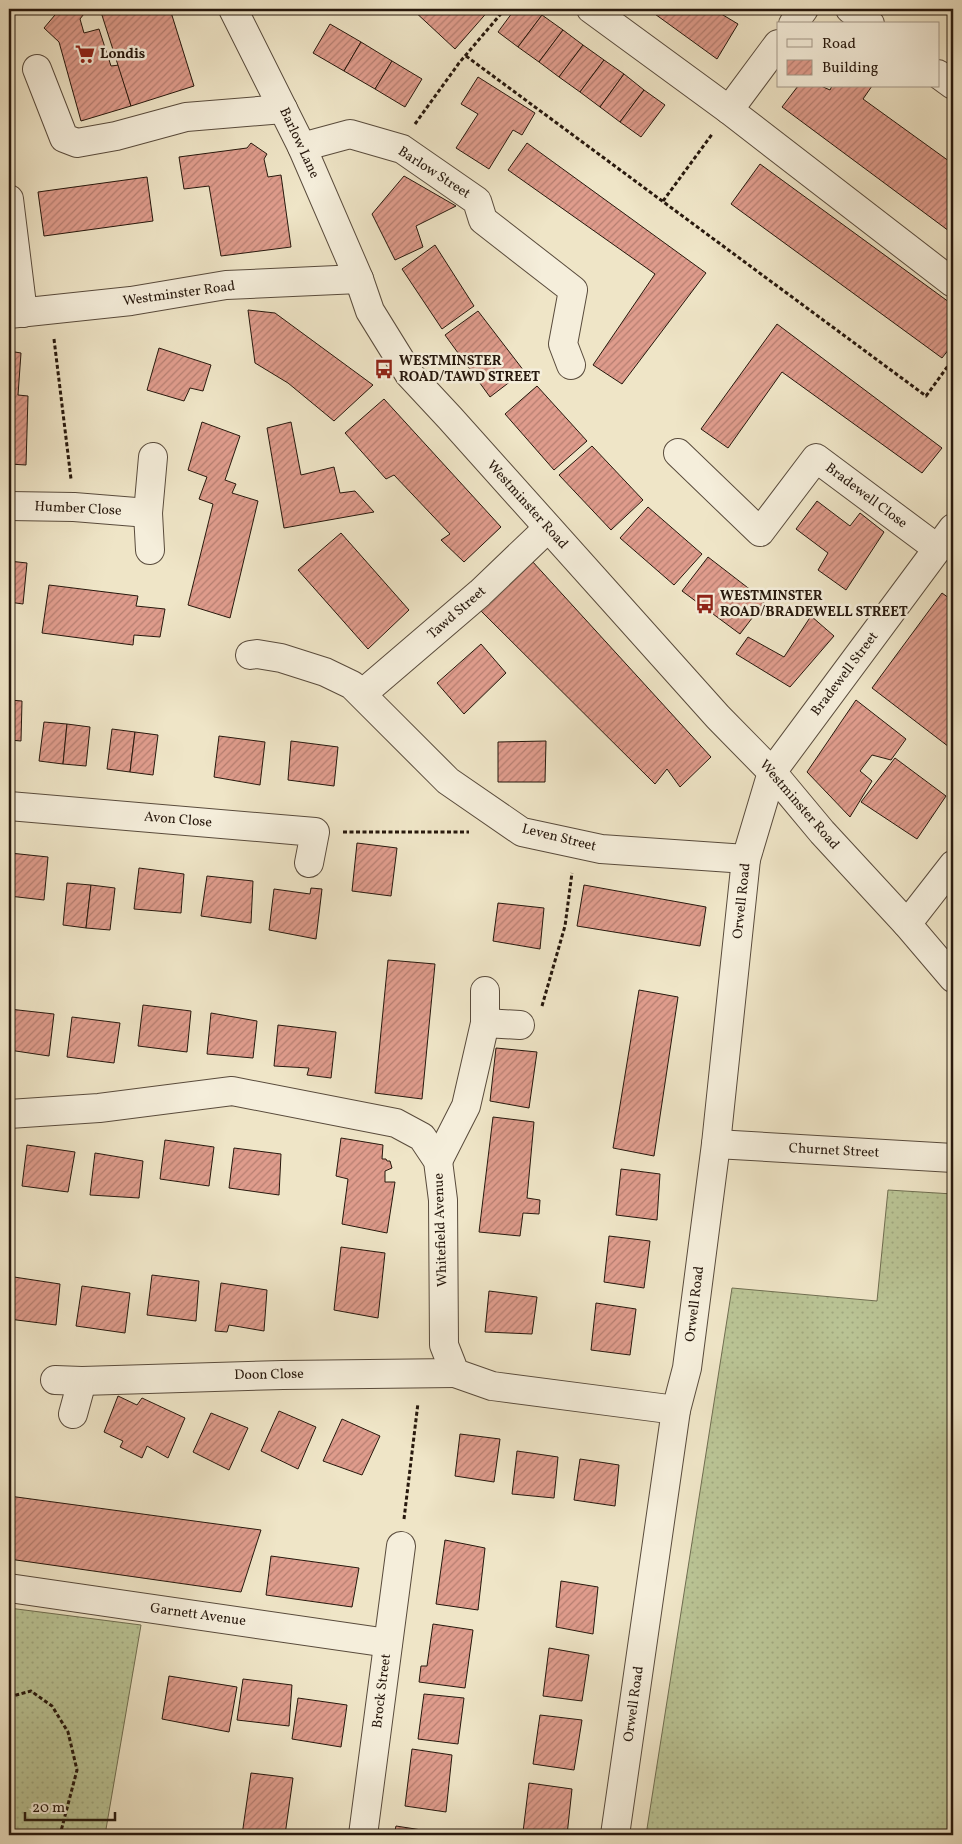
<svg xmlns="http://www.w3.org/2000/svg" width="962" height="1844" font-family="Vollkorn,serif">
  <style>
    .grass { fill: url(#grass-dots); stroke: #706e51 }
    .building { fill: url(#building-hatch); stroke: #27180d }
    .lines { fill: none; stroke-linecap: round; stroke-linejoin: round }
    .minor-casing { stroke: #594b3c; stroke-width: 30 }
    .path { stroke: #27180d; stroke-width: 3; stroke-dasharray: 4 2.5; stroke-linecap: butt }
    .minor { stroke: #f5eedb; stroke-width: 28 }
    .labels { text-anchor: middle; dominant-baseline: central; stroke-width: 5; stroke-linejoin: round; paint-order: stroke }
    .poi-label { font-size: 14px; font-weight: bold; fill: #27180d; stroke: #f5eedb; text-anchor: start }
    .street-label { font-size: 14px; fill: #27180d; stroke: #f5eedb }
  </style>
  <defs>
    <pattern id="grass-dots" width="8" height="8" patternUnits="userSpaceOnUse" patternTransform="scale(1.25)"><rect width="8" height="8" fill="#bac495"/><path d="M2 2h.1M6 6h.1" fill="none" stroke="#a0a87f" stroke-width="1.8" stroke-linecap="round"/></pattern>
    <pattern id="building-hatch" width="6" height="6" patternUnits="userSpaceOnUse" patternTransform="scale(1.25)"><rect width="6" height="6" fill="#df9c8c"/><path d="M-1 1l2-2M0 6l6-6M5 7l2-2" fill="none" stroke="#b57e71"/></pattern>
  </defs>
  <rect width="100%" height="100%" fill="#efe5c7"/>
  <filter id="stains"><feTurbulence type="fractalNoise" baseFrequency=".004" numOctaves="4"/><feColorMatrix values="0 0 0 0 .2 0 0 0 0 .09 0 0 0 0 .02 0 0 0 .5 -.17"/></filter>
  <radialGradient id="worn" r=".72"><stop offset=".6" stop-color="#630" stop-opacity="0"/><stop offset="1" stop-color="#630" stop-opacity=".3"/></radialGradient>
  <g class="grass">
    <polygon points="888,1190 953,1194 953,1835 646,1835 732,1288 877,1301"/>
    <polygon points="9,1608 141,1625 105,1835 9,1835"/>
  </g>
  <g class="building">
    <polygon points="60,9 87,10 80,19 84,33 99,29 111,66 119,65 131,106 81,121 59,42 44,28"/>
    <polygon points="100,9 170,9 194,86 131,106"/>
    <polygon points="412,9 490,9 455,49"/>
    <polygon points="515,9 534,9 542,15 518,47 498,32"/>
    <polygon points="648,9 713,9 738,24 717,59"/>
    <polygon points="542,15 563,30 539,62 518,47"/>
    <polygon points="330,24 361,42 344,71 313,53"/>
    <polygon points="563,30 583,45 559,77 539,62"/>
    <polygon points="361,42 392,61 375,89 344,71"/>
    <polygon points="583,45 604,60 580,92 559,77"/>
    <polygon points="604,60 624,74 600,107 580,92"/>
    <polygon points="392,61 422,79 405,107 375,89"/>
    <polygon points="624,74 644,90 620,122 600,107"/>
    <polygon points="478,77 535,113 522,135 513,130 489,169 456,148 478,114 461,104"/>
    <polygon points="798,86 821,86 830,90 832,86 872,86 863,99 953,164 953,234 782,107"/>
    <polygon points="644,90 665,105 641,137 620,122"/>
    <polygon points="251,143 267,154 264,159 268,177 281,175 291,247 221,256 209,186 184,189 179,157 247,148"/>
    <polygon points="527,143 706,273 622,384 593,365 655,274 508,170"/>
    <polygon points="760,164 953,305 953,344 942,358 731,204"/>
    <polygon points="404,176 456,206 416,226 423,247 395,260 372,214"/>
    <polygon points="147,177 153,221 44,236 38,192"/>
    <polygon points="435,245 474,306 442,329 402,269"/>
    <polygon points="248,310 275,313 373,385 334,421 288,383 255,363"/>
    <polygon points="478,311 524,371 490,397 445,335"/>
    <polygon points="777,324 942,448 922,473 782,372 728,448 701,429"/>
    <polygon points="159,348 211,365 203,391 190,388 184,401 147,390"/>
    <polygon points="9,351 21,353 18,395 28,396 26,465 9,464"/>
    <polygon points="537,386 587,441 554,470 505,414"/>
    <polygon points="384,399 501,527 464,562 441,540 450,534 394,475 386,479 345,433"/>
    <polygon points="202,422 240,436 225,480 236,484 232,493 258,501 230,618 188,605 213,504 199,499 207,477 188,470"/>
    <polygon points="291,422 301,475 334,467 340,493 355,491 374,512 284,528 267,428"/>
    <polygon points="592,446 643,500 611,530 559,475"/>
    <polygon points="817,501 850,526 860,513 884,532 846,590 818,570 828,553 796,529"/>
    <polygon points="648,507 702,554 674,585 620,538"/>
    <polygon points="341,533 409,610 368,649 298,570"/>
    <polygon points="708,557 765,601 740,634 682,591"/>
    <polygon points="9,561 27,563 23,604 9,602"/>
    <polygon points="532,561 711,757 680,787 667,769 655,784 481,611"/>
    <polygon points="49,585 138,596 136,606 165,609 160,637 134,635 133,645 42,633"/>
    <polygon points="942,593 953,601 953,750 872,688"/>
    <polygon points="811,616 834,636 790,687 736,654 748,637 784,657"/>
    <polygon points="481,644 506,673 464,714 437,683"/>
    <polygon points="9,700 22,701 21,741 9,740"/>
    <polygon points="856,700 906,739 891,760 872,755 860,771 872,781 850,817 807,772"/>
    <polygon points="44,722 67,724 63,764 39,761"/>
    <polygon points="67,724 90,727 86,766 63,764"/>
    <polygon points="112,729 135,732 130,772 107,769"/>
    <polygon points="135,732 158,735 153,775 130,772"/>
    <polygon points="219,736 265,742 260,785 214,777"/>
    <polygon points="291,741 338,747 334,786 288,780"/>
    <polygon points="546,741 545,782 498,782 498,742"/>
    <polygon points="895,758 946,796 917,839 861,802"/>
    <polygon points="357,843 397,848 391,896 352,891"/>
    <polygon points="10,853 48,857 44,900 9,896"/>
    <polygon points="139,868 184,874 181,913 134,909"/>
    <polygon points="207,876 253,881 251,923 201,916"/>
    <polygon points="67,883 91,885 86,928 63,925"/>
    <polygon points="91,885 115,888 110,930 86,928"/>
    <polygon points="584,885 706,907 700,946 577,926"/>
    <polygon points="311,888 322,889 316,939 269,930 274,889 310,894"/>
    <polygon points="498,903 544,908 540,949 493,941"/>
    <polygon points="388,960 435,964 422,1099 375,1093"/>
    <polygon points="639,990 678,997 654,1156 613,1148"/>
    <polygon points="143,1005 191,1011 187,1052 138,1046"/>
    <polygon points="9,1009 54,1014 49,1056 9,1050"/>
    <polygon points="211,1013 257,1021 253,1058 207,1054"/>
    <polygon points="72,1017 120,1023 114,1063 67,1057"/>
    <polygon points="278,1025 336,1032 331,1078 307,1075 309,1068 274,1066"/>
    <polygon points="496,1048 537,1052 529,1108 490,1101"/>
    <polygon points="493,1117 534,1122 527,1198 540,1200 539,1214 523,1213 520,1236 479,1232"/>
    <polygon points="341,1138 383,1145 382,1159 386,1159 387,1161 390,1161 392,1168 385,1171 385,1182 395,1182 387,1233 342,1224 348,1179 336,1176"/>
    <polygon points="165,1140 214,1147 209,1186 160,1179"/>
    <polygon points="27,1145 75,1152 68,1192 22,1186"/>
    <polygon points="234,1148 281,1154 279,1195 229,1188"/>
    <polygon points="95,1153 143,1161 139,1198 90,1195"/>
    <polygon points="621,1169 660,1174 657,1220 616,1215"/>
    <polygon points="609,1236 650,1241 644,1288 604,1282"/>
    <polygon points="341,1247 385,1253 378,1318 334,1310"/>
    <polygon points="152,1275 199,1281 196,1321 147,1315"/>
    <polygon points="14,1277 60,1284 56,1325 9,1319"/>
    <polygon points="221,1283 267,1290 264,1331 229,1325 227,1332 215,1331"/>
    <polygon points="82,1286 130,1293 125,1333 76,1326"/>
    <polygon points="489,1291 537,1297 532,1334 485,1332"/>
    <polygon points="596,1303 636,1309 630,1355 591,1350"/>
    <polygon points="118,1396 137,1405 142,1398 185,1418 168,1458 147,1446 142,1458 120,1447 123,1441 104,1432"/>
    <polygon points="279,1411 316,1427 298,1469 261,1451"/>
    <polygon points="211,1413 248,1428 229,1470 193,1452"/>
    <polygon points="342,1419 380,1436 362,1475 323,1461"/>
    <polygon points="460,1434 500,1439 494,1482 455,1476"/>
    <polygon points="517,1451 558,1457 554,1498 512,1494"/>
    <polygon points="580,1459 619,1465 615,1506 574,1500"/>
    <polygon points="9,1496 261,1530 241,1592 9,1559"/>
    <polygon points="445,1540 485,1548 478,1610 436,1604"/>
    <polygon points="271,1556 359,1568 352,1607 266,1595"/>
    <polygon points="561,1581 598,1587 593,1634 556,1627"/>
    <polygon points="433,1624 473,1630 465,1688 419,1682 421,1666 427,1666"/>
    <polygon points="549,1648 589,1655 582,1701 543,1696"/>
    <polygon points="169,1676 237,1687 229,1732 162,1719"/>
    <polygon points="243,1679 292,1685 289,1726 237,1720"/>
    <polygon points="424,1694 464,1698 458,1744 418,1739"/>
    <polygon points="298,1698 347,1705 341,1747 292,1739"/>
    <polygon points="540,1715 582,1720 574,1770 533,1764"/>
    <polygon points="412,1749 452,1755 446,1812 405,1806"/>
    <polygon points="251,1773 293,1778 285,1835 242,1835"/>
    <polygon points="529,1783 572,1789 567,1835 546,1835 523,1832"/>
    <polygon points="396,1826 441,1833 441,1835 394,1835"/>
  </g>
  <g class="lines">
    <defs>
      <g id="minor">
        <polyline points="233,9 302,147 359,279 370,311 409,374 450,418 718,717 772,772 822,832 907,924 953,978"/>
        <polyline points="591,9 729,110 953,283"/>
        <polyline points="850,9 870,24"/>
        <polyline points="793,24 804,9"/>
        <polyline points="37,69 64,138 77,143 116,136 186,117 283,109"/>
        <polyline points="938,74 953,85"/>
        <polyline points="729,110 778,44"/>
        <polyline points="302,147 350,134 402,149 477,201 483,220 573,290 563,344 571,365"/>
        <polyline points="9,199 23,313"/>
        <polyline points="9,314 131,301 226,285 359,279"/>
        <polyline points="678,453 760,532 816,458 938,549"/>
        <polyline points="9,506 74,507 148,513"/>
        <polyline points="150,550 148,513 153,457"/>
        <polyline points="250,655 257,654 281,658 325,672 352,685 448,781 522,832 601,849 746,859"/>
        <polyline points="362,694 480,593 548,528"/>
        <polyline points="9,806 315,832 309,863"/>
        <polyline points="907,924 953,865"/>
        <polyline points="485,1023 520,1025"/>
        <polyline points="9,1114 99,1108 232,1091 396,1123 422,1137 438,1161 443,1200 444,1345 455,1373 492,1386 676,1410"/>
        <polyline points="716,1144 953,1158"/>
        <polyline points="438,1161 466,1106 485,1023 485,991"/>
        <polyline points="55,1380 82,1381 283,1375 455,1373"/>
        <polyline points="73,1414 82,1381"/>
        <polyline points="9,1588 388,1643"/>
        <polyline points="363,1835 401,1546"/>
        <polyline points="615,1835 676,1410 687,1368 716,1144 746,859 772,772 953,528"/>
      </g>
    </defs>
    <use href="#minor" class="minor-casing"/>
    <g class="path">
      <polyline points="466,56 926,396 953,359"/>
      <polyline points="415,124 459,63 505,9"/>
      <polyline points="663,201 713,133"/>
      <polyline points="54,339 71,479"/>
      <polyline points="343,832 469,832"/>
      <polyline points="542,1006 565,926 572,873"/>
      <polyline points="404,1519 418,1403"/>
      <polyline points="9,1697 31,1691 52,1706 68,1732 77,1770 60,1835"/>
    </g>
    <use href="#minor" class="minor"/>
  </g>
  <defs>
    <symbol id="supermarket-bare" viewBox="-9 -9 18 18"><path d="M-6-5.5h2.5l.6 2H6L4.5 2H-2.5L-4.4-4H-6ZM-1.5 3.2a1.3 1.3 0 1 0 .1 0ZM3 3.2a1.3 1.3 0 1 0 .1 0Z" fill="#8f2418" stroke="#f5eedb" stroke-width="2.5" paint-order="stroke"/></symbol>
    <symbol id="bus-bare" viewBox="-9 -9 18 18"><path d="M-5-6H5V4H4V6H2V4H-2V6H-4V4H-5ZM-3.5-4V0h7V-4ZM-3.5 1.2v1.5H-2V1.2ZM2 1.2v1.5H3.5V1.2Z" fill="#8f2418" stroke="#f5eedb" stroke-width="2.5" paint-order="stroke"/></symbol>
  </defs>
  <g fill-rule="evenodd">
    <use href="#supermarket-bare" x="71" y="40" width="28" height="28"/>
    <use href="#bus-bare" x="370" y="355" width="28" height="28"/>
    <use href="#bus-bare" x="691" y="590" width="28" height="28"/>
  </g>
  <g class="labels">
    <g class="poi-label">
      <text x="100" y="54">Londis</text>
      <text x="399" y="361">WESTMINSTER<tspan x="399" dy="16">ROAD/TAWD STREET</tspan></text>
      <text x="720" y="596">WESTMINSTER<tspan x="720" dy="16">ROAD/BRADEWELL STREET</tspan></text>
    </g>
    <g class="street-label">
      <text transform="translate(299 143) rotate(65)">Barlow Lane</text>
      <text transform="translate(434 173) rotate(33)">Barlow Street</text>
      <text transform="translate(179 294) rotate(-8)">Westminster Road</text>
      <text transform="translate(866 496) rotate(37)">Bradewell Close</text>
      <text transform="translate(527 505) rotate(48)">Westminster Road</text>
      <text transform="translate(78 509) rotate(3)">Humber Close</text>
      <text transform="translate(457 613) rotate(-41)">Tawd Street</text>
      <text transform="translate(845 674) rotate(-53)">Bradewell Street</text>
      <text transform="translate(799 805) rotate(49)">Westminster Road</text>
      <text transform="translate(178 820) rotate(5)">Avon Close</text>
      <text transform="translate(559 838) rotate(14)">Leven Street</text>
      <text transform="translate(742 901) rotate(-84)">Orwell Road</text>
      <text transform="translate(834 1151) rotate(3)">Churnet Street</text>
      <text transform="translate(441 1230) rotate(-92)">Whitefield Avenue</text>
      <text transform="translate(695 1304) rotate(-83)">Orwell Road</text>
      <text transform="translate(269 1375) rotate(-1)">Doon Close</text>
      <text transform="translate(198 1615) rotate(8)">Garnett Avenue</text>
      <text transform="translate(382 1691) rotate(-83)">Brock Street</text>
      <text transform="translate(634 1704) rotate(-82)">Orwell Road</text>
    </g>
  </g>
  <rect width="962" height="1844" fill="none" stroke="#efe5c7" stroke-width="30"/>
  <rect x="10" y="10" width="942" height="1824" fill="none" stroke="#27180d" stroke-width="2.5"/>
  <rect x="15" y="15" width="932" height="1814" fill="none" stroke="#27180d"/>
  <rect x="777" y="22" width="162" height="65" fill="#f5eedb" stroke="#a39889"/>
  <rect x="787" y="39" width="25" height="8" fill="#f5eedb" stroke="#a39889"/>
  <text x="822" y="48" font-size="15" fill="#27180d">Road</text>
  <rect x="787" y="60" width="25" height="15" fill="url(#building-hatch)" stroke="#a39889"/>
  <text x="822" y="72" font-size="15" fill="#27180d">Building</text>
  <path d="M25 1812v8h90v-8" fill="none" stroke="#27180d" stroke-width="2.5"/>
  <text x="32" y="1812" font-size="15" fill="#27180d" stroke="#f5eedb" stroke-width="4" paint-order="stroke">20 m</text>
  <rect width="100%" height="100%" filter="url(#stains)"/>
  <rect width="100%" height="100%" fill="url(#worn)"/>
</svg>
